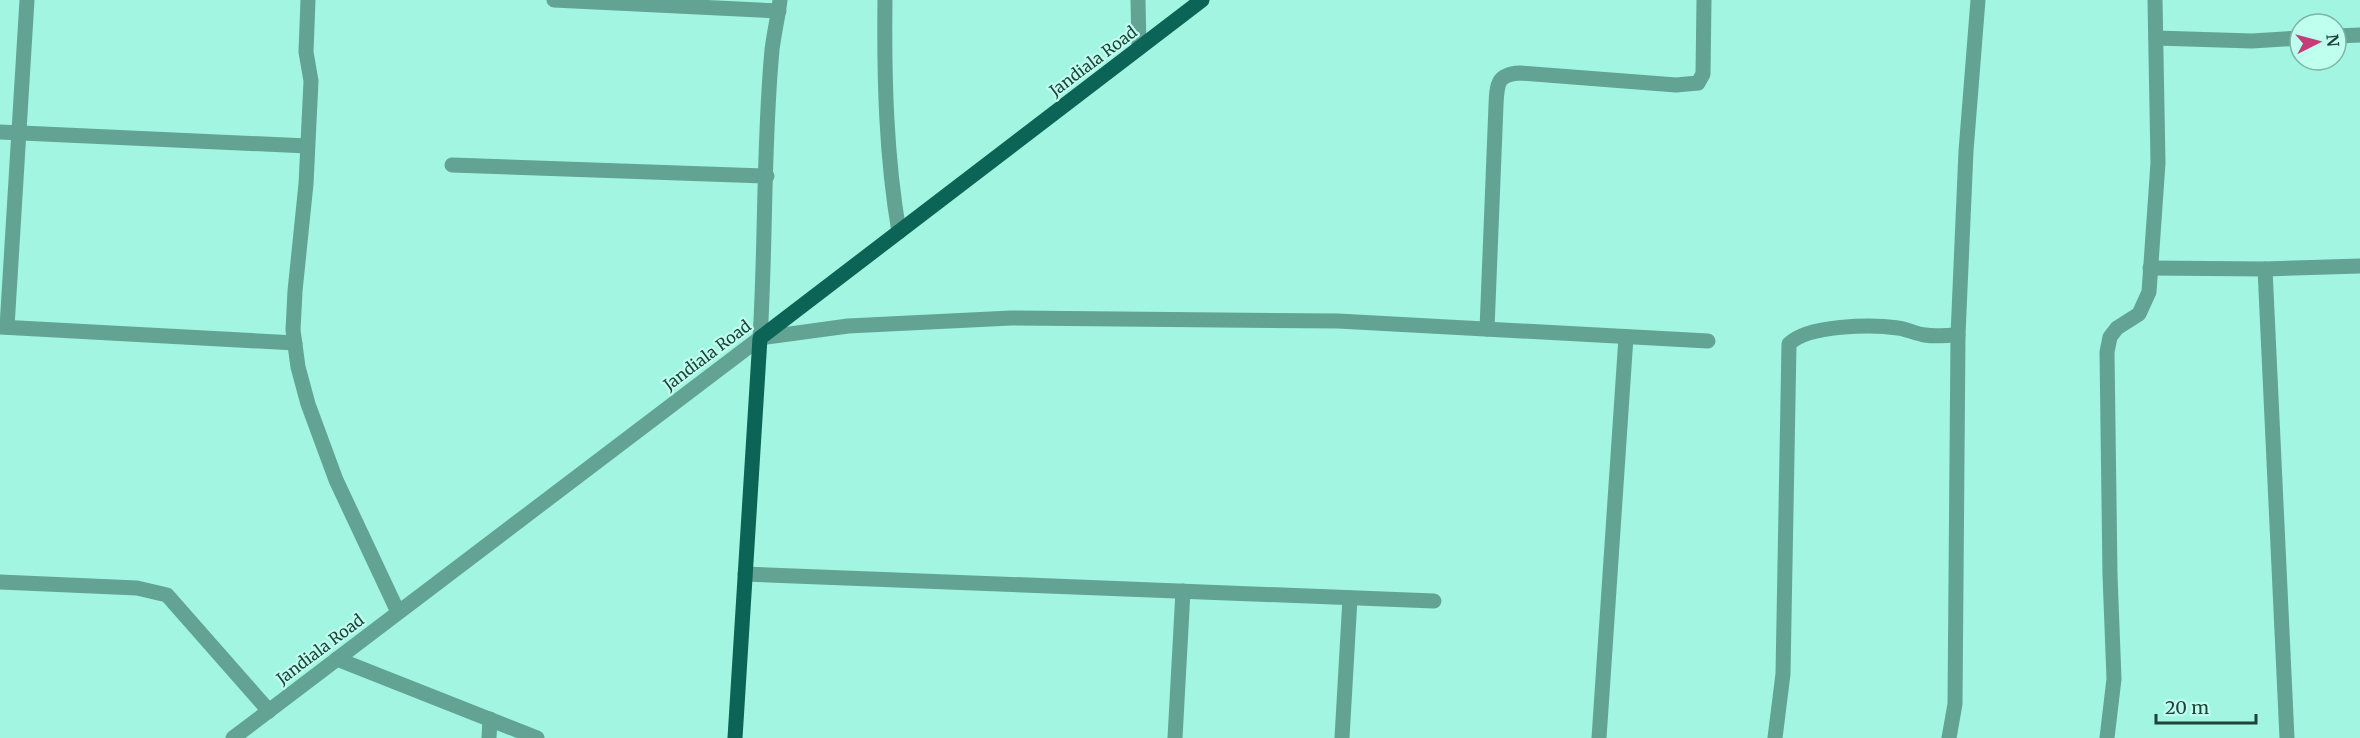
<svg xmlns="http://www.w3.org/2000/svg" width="2360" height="738" font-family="Merriweather,serif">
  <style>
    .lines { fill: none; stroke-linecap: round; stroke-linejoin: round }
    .minor { stroke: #62a394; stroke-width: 15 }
    .major { stroke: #0b6455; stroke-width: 15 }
    .labels { text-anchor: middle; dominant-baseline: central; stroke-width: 4.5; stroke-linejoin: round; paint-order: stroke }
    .street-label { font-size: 16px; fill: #1f423a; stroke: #beffee }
  </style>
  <rect width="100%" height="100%" fill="#a2f5e1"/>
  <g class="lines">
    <g class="minor">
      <polyline points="308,0 306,52 311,81 306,184 295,291 293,330 298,367 308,404 336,480 398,612"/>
      <polyline points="554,0 779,11"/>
      <path d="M885,0c-1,78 1,156 14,232"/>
      <polyline points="1138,0 1139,48"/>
      <polyline points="2336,36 2360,35"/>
      <polyline points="2156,38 2252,41 2300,38"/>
      <polyline points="0,132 307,146"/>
      <polyline points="452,165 767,176"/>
      <polyline points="2150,268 2265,269 2360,266"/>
      <polyline points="2265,269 2287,738"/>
      <polyline points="0,327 295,343"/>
      <polyline points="7,327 27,0"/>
      <path d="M1487,329l9,-224c1,-21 1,-31 24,-32l156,12 22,-2 5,-9 1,-74"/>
      <path d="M760,338c6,-96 3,-193 12,-288 2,-17 6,-33 8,-50"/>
      <polyline points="745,574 1434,601"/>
      <polyline points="0,582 137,588 167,595 269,711"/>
      <polyline points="337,659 537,738"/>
      <polyline points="233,738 760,338 848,326 1011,318 1338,321 1708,341"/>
      <polyline points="489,738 490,719"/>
      <polyline points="1175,738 1183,591"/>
      <polyline points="1342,738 1350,598"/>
      <polyline points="1599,738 1626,337"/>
      <path d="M1775,738l8,-64 6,-330c18,-19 83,-20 109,-16 9,1 18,6 27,7 11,2 22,0 33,0"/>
      <polyline points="1949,738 1955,704 1958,335 1966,151 1978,0"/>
      <polyline points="2107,738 2114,679 2110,575 2107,352 2110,337 2117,328 2139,314 2149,292 2158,163 2155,0"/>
    </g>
    <polyline class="major" points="735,738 760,338 1202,0"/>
  </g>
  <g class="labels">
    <g class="street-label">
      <text transform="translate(1093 61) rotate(-37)">Jandiala Road</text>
      <text transform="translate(707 355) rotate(-37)">Jandiala Road</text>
      <text transform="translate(320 649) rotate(-37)">Jandiala Road</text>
    </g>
  </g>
  <g transform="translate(2318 42) rotate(84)"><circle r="28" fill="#beffee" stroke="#7eb3a6" stroke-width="1.5"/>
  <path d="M0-4.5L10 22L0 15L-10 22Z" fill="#c53c79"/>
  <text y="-9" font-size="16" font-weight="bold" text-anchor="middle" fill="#1f423a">N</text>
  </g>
  <path d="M2156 714v9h100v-9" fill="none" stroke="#1f423a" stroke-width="3"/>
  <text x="2165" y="714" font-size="18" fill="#1f423a" stroke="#beffee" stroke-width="4.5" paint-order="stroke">20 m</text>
</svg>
